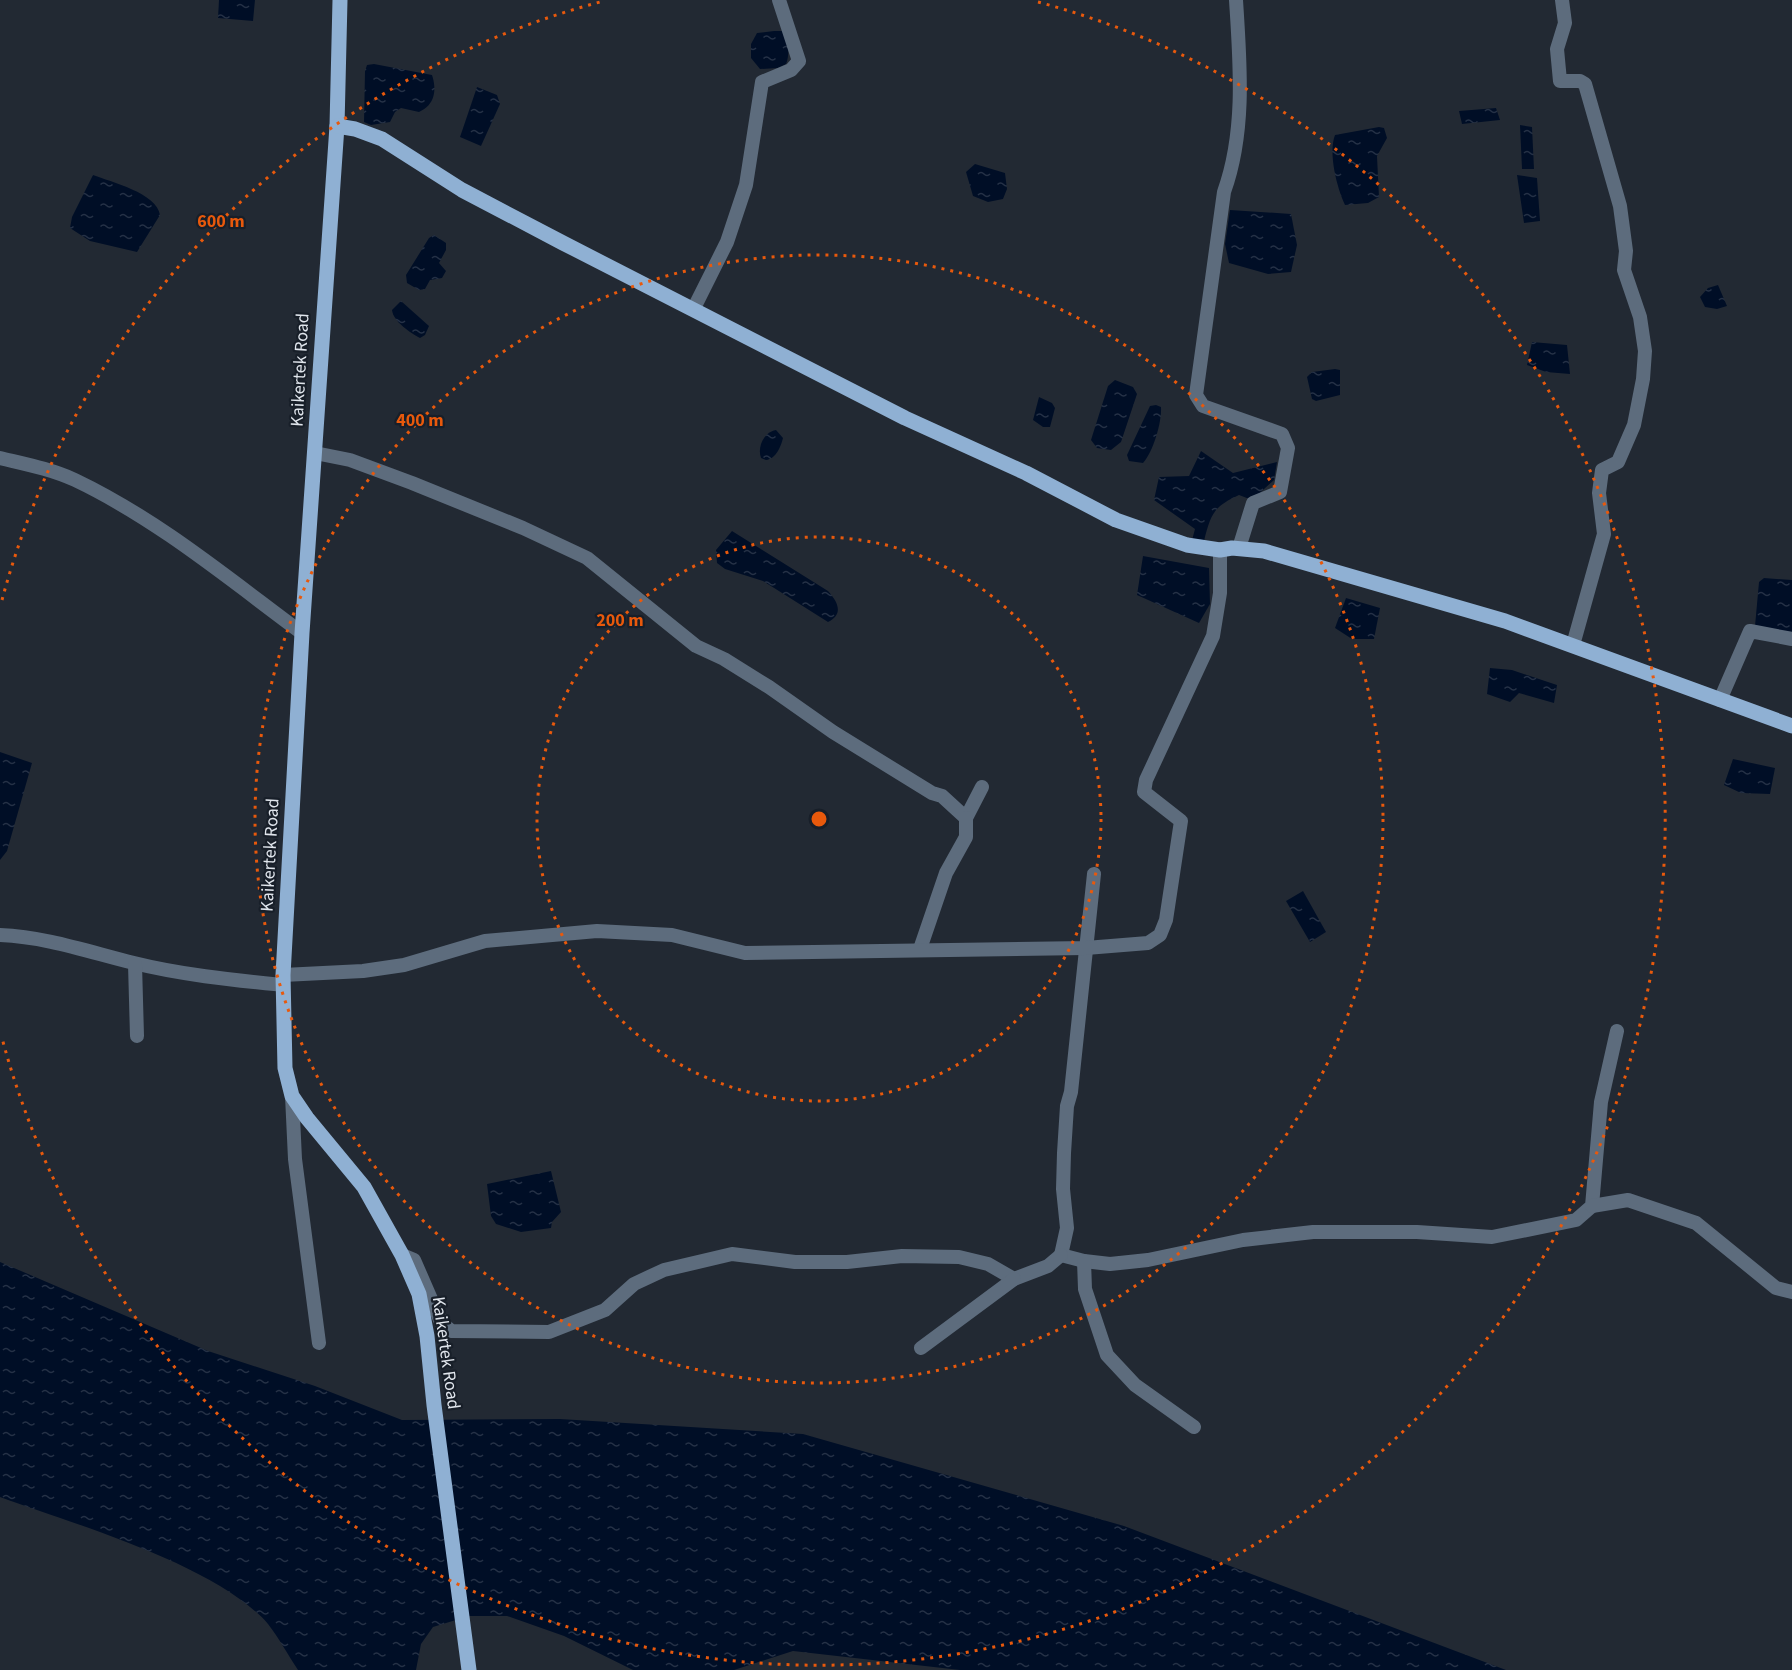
<svg xmlns="http://www.w3.org/2000/svg" width="1792" height="1670" font-family="'Source Sans 3',sans-serif">
  <style>
    .water { fill: url(#water-ripples) }
    .lines { fill: none; stroke-linecap: round; stroke-linejoin: round }
    .minor { stroke: #5d6c7d; stroke-width: 14 }
    .major { stroke: #8fb0d3; stroke-width: 15 }
    .ring { fill: none; stroke: #e8590c; stroke-width: 3; stroke-dasharray: 3 6 }
    .labels { text-anchor: middle; dominant-baseline: central; stroke-width: 4.5; stroke-linejoin: round; paint-order: stroke }
    .street-label { font-size: 18px; fill: #e0e5ec; stroke: #181f29 }
    .centre { fill: #e8590c; stroke: #181f29; stroke-width: 3 }
    .ring-label { font-size: 18px; text-anchor: middle; font-weight: bold; fill: #e8590c; stroke: #181f29; stroke-width: 4.5; stroke-linejoin: round; paint-order: stroke }
  </style>
  <defs>
    <pattern id="water-ripples" width="26" height="14" patternUnits="userSpaceOnUse" patternTransform="scale(1.5)"><rect width="26" height="14" fill="#000e26"/><path d="M2 4q2-2 4 0t4 0M15 11q2-2 4 0t4 0" fill="none" stroke="#253146"/></pattern>
  </defs>
  <rect width="100%" height="100%" fill="#222933"/>
  <g class="water">
    <polygon points="219,0 255,0 253,21 218,18"/>
    <path d="M774,31h8c7,8 8,24 4,33l-8,4 -18,1 -9,-11v-14l6,-11z"/>
    <path d="M374,64l58,11c5,15 3,30 -13,37l-18,-4 -6,4 -5,10 -19,3 -7,-3 1,-51 2,-6z"/>
    <polygon points="477,87 497,95 500,104 481,146 460,137"/>
    <polygon points="1496,108 1500,120 1462,124 1459,111"/>
    <polygon points="1520,125 1532,127 1534,169 1522,169"/>
    <path d="M1379,127l5,1 3,10 -10,18 2,41 -11,6 -23,2c-8,-17 -17,-52 -10,-70z"/>
    <polygon points="975,164 1005,173 1007,189 1003,199 988,202 973,196 966,172"/>
    <path d="M93,175c18,7 64,18 67,40l-23,37 -47,-11 -20,-13 2,-11z"/>
    <polygon points="1517,175 1537,178 1540,221 1524,223"/>
    <polygon points="1230,210 1291,214 1297,245 1291,272 1268,274 1229,263 1225,244"/>
    <polygon points="434,235 446,243 446,250 439,263 446,271 442,278 430,280 425,289 419,290 407,283 406,275 429,238"/>
    <polygon points="1718,285 1727,306 1717,309 1705,307 1700,297 1708,288"/>
    <path d="M401,301l28,25 -4,9 -5,3c-10,-5 -27,-17 -28,-28z"/>
    <polygon points="1532,342 1567,345 1570,374 1546,372 1527,365"/>
    <polygon points="1335,369 1340,370 1340,395 1316,401 1312,399 1307,377 1312,372"/>
    <polygon points="1115,380 1133,387 1137,394 1121,442 1111,450 1097,448 1091,440 1108,386"/>
    <polygon points="1039,397 1052,403 1055,408 1050,427 1043,427 1033,420"/>
    <path d="M1156,405l5,2c1,15 -8,45 -18,56l-14,-2 -2,-6 23,-49z"/>
    <path d="M776,430l7,8c-2,8 -7,21 -17,22l-5,-2c-4,-11 3,-26 15,-28z"/>
    <path d="M1201,451l32,22 44,-11 -3,18 -22,20 -13,-5c-26,12 -28,19 -35,46l-12,-1 3,-11 -41,-29 5,-23 30,-1z"/>
    <path d="M732,531l96,60c10,11 16,23 0,31l-65,-41 -38,-12 -8,-6 -1,-13z"/>
    <polygon points="1143,556 1209,568 1210,604 1199,623 1137,595"/>
    <polygon points="1764,578 1792,580 1792,634 1755,626 1759,582"/>
    <polygon points="1346,598 1380,608 1374,639 1352,639 1335,628"/>
    <polygon points="1490,668 1512,670 1557,685 1554,703 1519,693 1510,702 1487,694"/>
    <polygon points="0,752 32,763 7,851 0,860"/>
    <polygon points="1733,759 1775,768 1770,794 1741,793 1724,785"/>
    <polygon points="1303,891 1326,932 1310,942 1286,901"/>
    <polygon points="551,1171 561,1212 552,1222 551,1228 521,1232 496,1224 491,1216 487,1184"/>
    <path d="M0,1262l208,89 107,35 87,34 158,-1 243,15 321,92 382,144h-546l-167,-19 -59,19h-101l-69,-34 -57,-20h-38l-36,11 -12,17 -5,26h-118c-10,-15 -19,-32 -30,-46 -51,-59 -194,-100 -268,-127z"/>
  </g>
  <g class="lines">
    <g class="minor">
      <path d="M1236,0c4,63 10,131 -12,192l-28,203 7,11 79,28 6,14 -8,44 -27,11 -14,45"/>
      <polyline points="1562,0 1565,23 1557,49 1560,81 1580,81 1585,84 1620,206 1626,251 1624,270 1640,317 1645,351 1643,379 1634,425 1618,462 1602,470 1599,493 1604,534 1573,645"/>
      <polyline points="694,308 727,242 746,185 762,82 791,70 799,61 779,0"/>
      <polyline points="315,453 350,460 412,483 523,528 587,558 696,646 724,659 769,687 833,732 932,793 942,796 966,818 982,787"/>
      <path d="M0,458c25,6 51,11 75,22 82,39 154,99 227,153"/>
      <polyline points="1720,700 1750,631 1792,639"/>
      <polyline points="1094,874 1071,1092 1067,1106 1064,1153 1063,1189 1067,1228 1061,1255 1084,1261 1110,1264 1148,1260 1243,1240 1313,1232 1417,1232 1492,1237 1576,1220 1592,1206 1601,1102 1617,1031"/>
      <path d="M0,935c47,2 89,17 134,28 48,12 100,17 149,22"/>
      <polyline points="920,949 946,873 966,837 966,818"/>
      <polyline points="135,964 137,1036"/>
      <polyline points="283,975 363,971 404,965 485,941 597,931 672,935 745,953 1086,948 1148,943 1160,935 1166,920 1181,821 1144,792 1146,780 1213,636 1220,593 1220,550"/>
      <polyline points="292,1096 295,1159 319,1343"/>
      <polyline points="1592,1206 1628,1200 1696,1223 1776,1288 1792,1292"/>
      <polyline points="402,1255 414,1260 441,1322 451,1331 549,1332 605,1310 634,1284 664,1270 732,1254 795,1262 847,1262 902,1256 959,1257 988,1264 1014,1279 1048,1266 1061,1255"/>
      <polyline points="1084,1261 1085,1289 1107,1355 1135,1385 1194,1427"/>
      <polyline points="921,1348 1014,1279"/>
    </g>
    <g class="major">
      <polyline points="340,0 337,126 302,633 283,975 285,1068 292,1096 307,1118 364,1187 402,1255 419,1294 427,1336 434,1405 469,1670"/>
      <polyline points="337,126 355,129 382,139 462,190 563,243 905,418 1026,473 1116,520 1187,545 1220,550 1232,548 1264,551 1505,621 1792,726"/>
    </g>
  </g>
  <g class="ring">
    <circle cx="819" cy="819" r="282"/>
    <circle cx="819" cy="819" r="564"/>
    <path d="M2 600A846 846 0 0 1 600 2M1038 2A846 846 0 1 1 2 1038"/>
  </g>
  <g class="labels">
    <g class="street-label">
      <text transform="translate(300 370) rotate(-87)">Kaikertek Road</text>
      <text transform="translate(270 855) rotate(-87)">Kaikertek Road</text>
      <text transform="translate(446 1353) rotate(82)">Kaikertek Road</text>
    </g>
  </g>
  <circle cx="819" cy="819" r="9" class="centre"/>
  <g class="ring-label">
    <text x="221" y="227">600 m</text>
    <text x="420" y="426">400 m</text>
    <text x="620" y="626">200 m</text>
  </g>
</svg>
